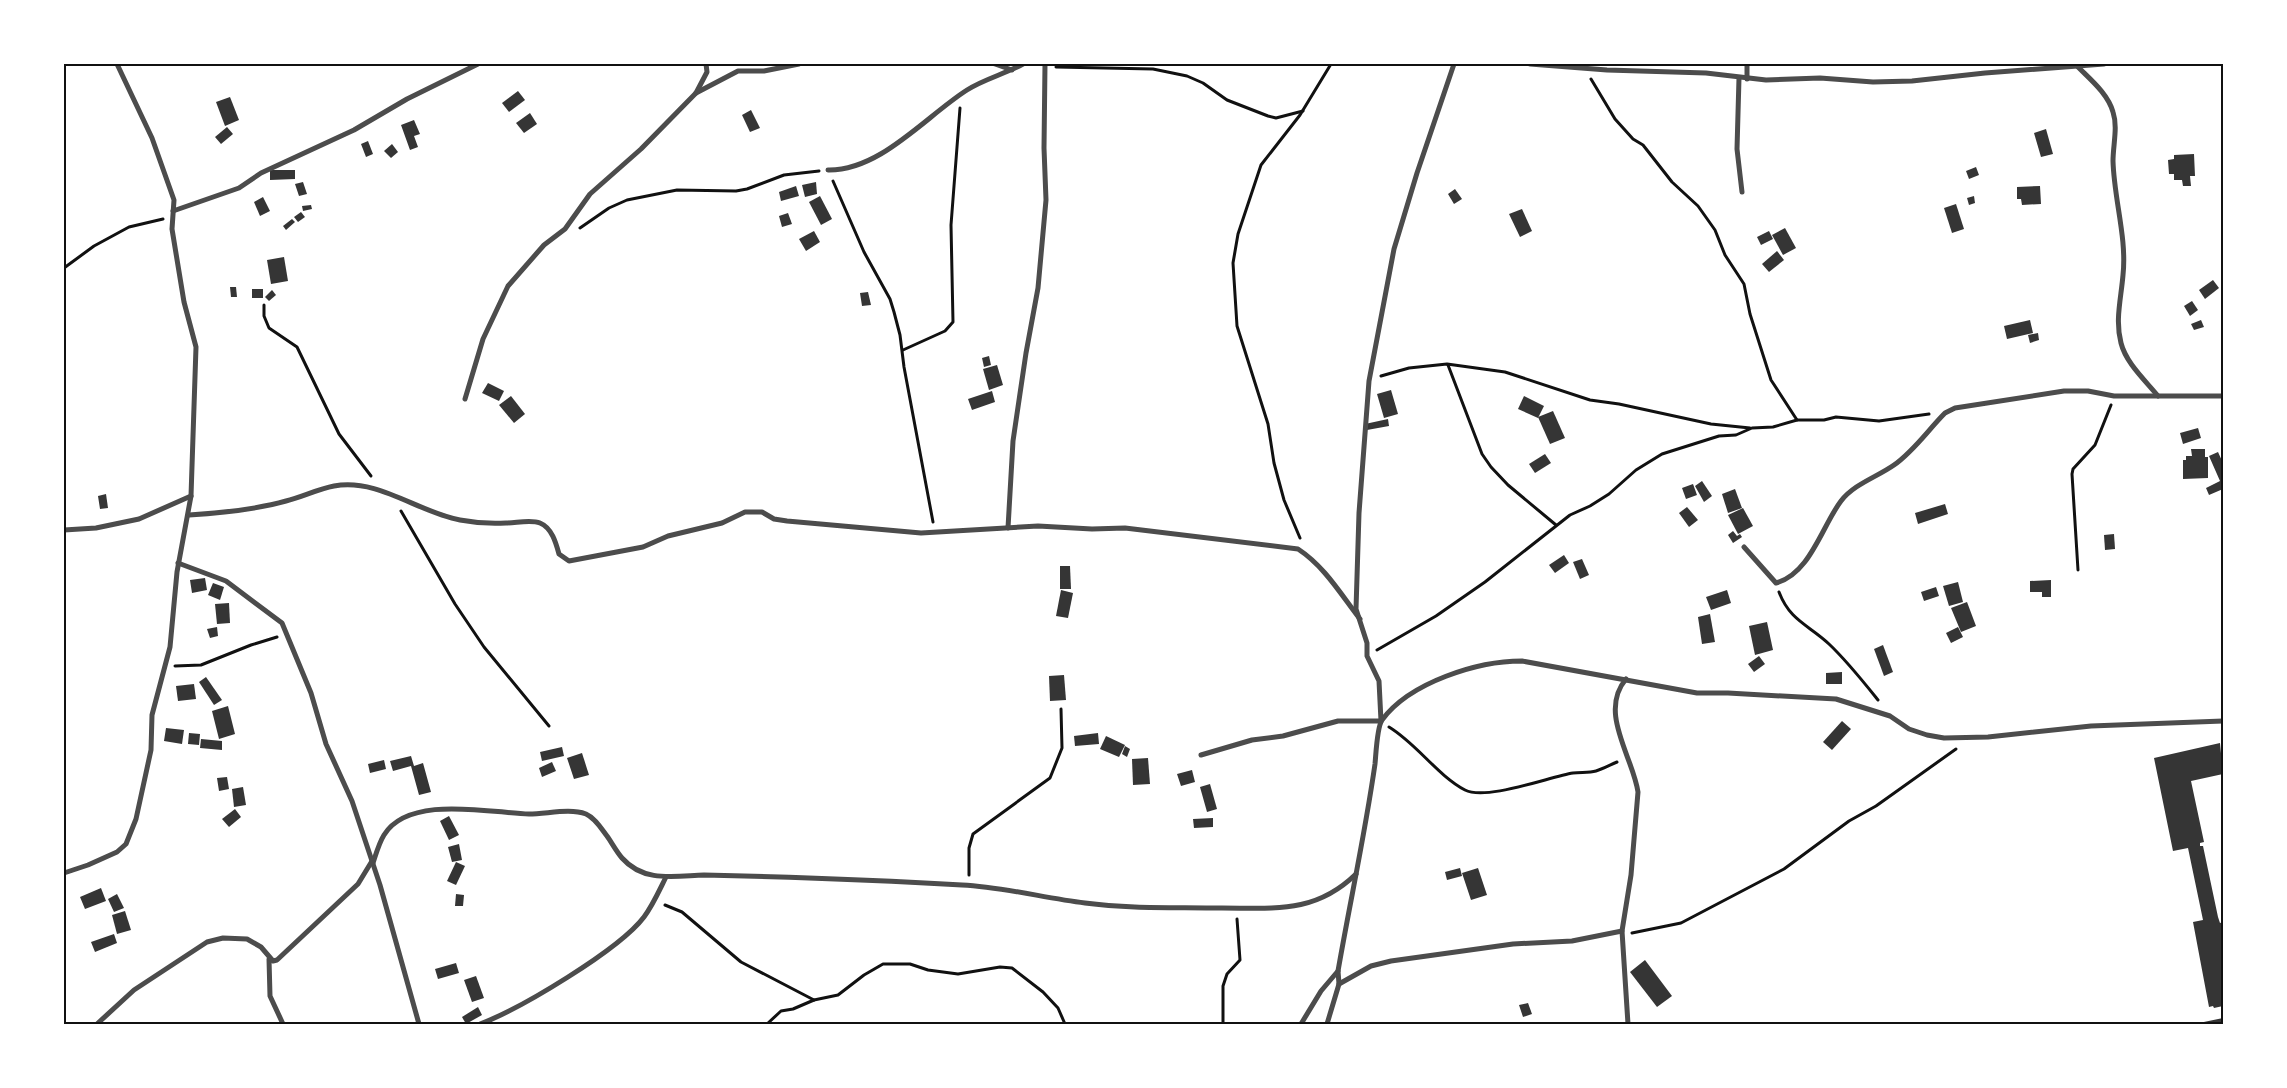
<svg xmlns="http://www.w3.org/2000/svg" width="2287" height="1088" font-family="Lora,serif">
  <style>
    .building { fill: #353535 }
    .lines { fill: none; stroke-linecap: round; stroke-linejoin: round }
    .path { stroke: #111; stroke-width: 3 }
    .minor { stroke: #4c4c4c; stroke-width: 5 }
    .neatline { fill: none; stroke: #111; stroke-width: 2 }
  </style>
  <rect width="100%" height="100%" fill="#fff"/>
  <g class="building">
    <polygon points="518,91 525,100 509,112 502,103"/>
    <polygon points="230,97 239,120 225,126 216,102"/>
    <polygon points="751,110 760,128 750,132 742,115"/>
    <polygon points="530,113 537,124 524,133 516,123"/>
    <polygon points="414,120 420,134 414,136 418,147 410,150 401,125"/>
    <polygon points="227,127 233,134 221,144 215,137"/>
    <polygon points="2046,129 2053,154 2041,157 2034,133"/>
    <polygon points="368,141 373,154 366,157 361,144"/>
    <polygon points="392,144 398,152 391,158 384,151"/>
    <polygon points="2194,154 2195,176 2190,176 2191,186 2183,186 2182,180 2174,180 2174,174 2169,174 2168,160 2174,159 2174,155"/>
    <polygon points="1976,167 1979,175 1969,179 1966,171"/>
    <polygon points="270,170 295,170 295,179 270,180"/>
    <polygon points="303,182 307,194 299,196 295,184"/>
    <polygon points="816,182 817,194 805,197 802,185"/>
    <polygon points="796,186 799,196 781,201 779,192"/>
    <polygon points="2040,186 2041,204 2022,205 2021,199 2017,199 2017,187"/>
    <polygon points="1455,189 1462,199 1454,204 1448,194"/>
    <polygon points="820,196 832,219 821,225 809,202"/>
    <polygon points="1974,196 1975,203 1969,205 1967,198"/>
    <polygon points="263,197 270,211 260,216 254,202"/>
    <polygon points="1956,204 1964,229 1952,233 1944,208"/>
    <polygon points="311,205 312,209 303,211 302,206"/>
    <polygon points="1522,209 1532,231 1520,237 1509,214"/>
    <polygon points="301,212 305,217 298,222 294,217"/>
    <polygon points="788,213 792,224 782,227 779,216"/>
    <polygon points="292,219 295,222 286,230 283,226"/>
    <polygon points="1785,228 1796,248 1783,255 1772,235"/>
    <polygon points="814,231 820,242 806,251 799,239"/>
    <polygon points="1769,231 1773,239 1761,245 1757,237"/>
    <polygon points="1777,251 1784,260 1769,272 1762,264"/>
    <polygon points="284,257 288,281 271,284 267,260"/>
    <polygon points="2213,280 2219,288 2205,299 2199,290"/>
    <polygon points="230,287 236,287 237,297 231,297"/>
    <rect x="252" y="289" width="11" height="9"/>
    <polygon points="272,290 276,295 269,301 265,297"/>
    <polygon points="868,292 871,305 862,306 860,293"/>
    <polygon points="2192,301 2198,310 2190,316 2184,306"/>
    <polygon points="2030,320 2033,333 2007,339 2004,326"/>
    <polygon points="2201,320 2204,327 2194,330 2191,324"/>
    <polygon points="2038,333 2039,340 2030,343 2028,335"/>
    <polygon points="989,356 991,365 984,367 982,358"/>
    <polygon points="997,365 1003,385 989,390 983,369"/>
    <polygon points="488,383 504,391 499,401 482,393"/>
    <polygon points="1391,390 1398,414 1384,418 1377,394"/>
    <polygon points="992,391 995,402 972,410 968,399"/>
    <polygon points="511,396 525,414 514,423 499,405"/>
    <polygon points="1524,396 1544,406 1538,418 1518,409"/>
    <polygon points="1553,411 1565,438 1550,444 1538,417"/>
    <polygon points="1388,419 1389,426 1367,430 1365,424"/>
    <polygon points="2198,428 2201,438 2183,444 2180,433"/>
    <polygon points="2191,449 2205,449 2205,457 2208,457 2208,478 2183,479 2183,460 2186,460 2186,456 2192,456"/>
    <polygon points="2218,452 2223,463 2223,489 2209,495 2206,488 2220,481 2209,456"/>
    <polygon points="1545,454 1551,463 1535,473 1529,464"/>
    <polygon points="1702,481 1712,496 1704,502 1695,486"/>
    <polygon points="1693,484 1697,495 1686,499 1682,488"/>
    <polygon points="1735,489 1742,508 1728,513 1722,494"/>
    <polygon points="106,494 108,508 100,509 98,496"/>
    <polygon points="1945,504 1948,514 1918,524 1915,513"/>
    <polygon points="1687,507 1698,520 1689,527 1679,513"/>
    <polygon points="1743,508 1753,526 1738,534 1728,515"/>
    <polygon points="1733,531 1737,536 1740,534 1742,537 1733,543 1728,535"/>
    <polygon points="2114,534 2115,549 2105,550 2104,535"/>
    <polygon points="1564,555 1569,563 1555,573 1549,565"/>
    <polygon points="1582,559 1589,575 1580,579 1573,562"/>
    <polygon points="1060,566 1070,566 1071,589 1060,589"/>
    <polygon points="205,578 207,590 192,593 190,580"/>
    <polygon points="2051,580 2051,597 2042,597 2042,592 2030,592 2030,581"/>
    <polygon points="1958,582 1963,602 1949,606 1943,586"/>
    <polygon points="213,583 224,587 220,600 208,595"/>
    <polygon points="1936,587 1939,596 1924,601 1921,592"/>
    <polygon points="1061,590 1073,593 1068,618 1056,616"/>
    <polygon points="1727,590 1731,603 1711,610 1706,597"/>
    <polygon points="1967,602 1976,626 1961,632 1951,608"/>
    <polygon points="229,603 230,623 217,624 215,604"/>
    <polygon points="1710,614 1715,642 1702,644 1698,617"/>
    <polygon points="1767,622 1773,650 1755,655 1749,626"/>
    <polygon points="217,627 218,636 210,638 207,629"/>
    <polygon points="1958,627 1963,637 1951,643 1946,633"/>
    <polygon points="1883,645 1893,672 1884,676 1874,649"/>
    <polygon points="1759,656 1765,664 1754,672 1748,664"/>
    <polygon points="1842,672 1842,684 1826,684 1826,673"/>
    <polygon points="1064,675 1066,700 1050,701 1049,676"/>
    <polygon points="206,677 222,700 214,705 199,682"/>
    <polygon points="194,684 196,699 178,701 176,686"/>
    <polygon points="228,706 235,734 219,739 212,711"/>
    <polygon points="1842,721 1851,729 1832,750 1823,742"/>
    <polygon points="166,728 184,730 182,744 164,741"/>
    <polygon points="189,733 200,734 199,745 188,744"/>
    <polygon points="1098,733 1099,744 1075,746 1074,736"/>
    <polygon points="1106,736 1125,745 1119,757 1100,749"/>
    <polygon points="201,739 222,741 222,750 200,748"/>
    <polygon points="2220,743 2223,774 2191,781 2204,842 2200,843 2200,846 2203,846 2218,917 2220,923 2223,922 2223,1006 2214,1008 2213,1006 2209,1007 2193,922 2203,920 2188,848 2173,851 2154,758"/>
    <polygon points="1125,746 1130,749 1127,757 1122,754"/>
    <polygon points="562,747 564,756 542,761 540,752"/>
    <polygon points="582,753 589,775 574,779 567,758"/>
    <polygon points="411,756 414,766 423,763 431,792 419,795 411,766 393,771 390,761"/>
    <polygon points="1148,758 1150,784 1133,785 1132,759"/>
    <polygon points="384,760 386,769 370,773 368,764"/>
    <polygon points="552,762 556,771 542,777 539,768"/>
    <polygon points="1192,770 1195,782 1181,786 1177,774"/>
    <polygon points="227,777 229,789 219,791 217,778"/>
    <polygon points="1210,784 1217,809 1207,812 1200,787"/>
    <polygon points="243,787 246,805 234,807 232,789"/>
    <polygon points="235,809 241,817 229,827 222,819"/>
    <polygon points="449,816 459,835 449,840 440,821"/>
    <polygon points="1213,818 1213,827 1194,828 1193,819"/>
    <polygon points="459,844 462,860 452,862 448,847"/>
    <polygon points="456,862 465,866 456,885 447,881"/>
    <polygon points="1460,868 1462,876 1447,880 1445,872"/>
    <polygon points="1478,868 1487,895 1471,900 1462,873"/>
    <polygon points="101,888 106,901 85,909 80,897"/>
    <polygon points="117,894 124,908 114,912 108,899"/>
    <polygon points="456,894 464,895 463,906 455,906"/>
    <polygon points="125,911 131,930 117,934 112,915"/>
    <polygon points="114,934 117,943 95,952 91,942"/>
    <polygon points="1645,960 1672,996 1657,1007 1630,972"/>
    <polygon points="456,963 459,973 438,979 435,969"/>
    <polygon points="476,976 484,998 472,1002 464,980"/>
    <polygon points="1528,1003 1532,1014 1523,1017 1519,1005"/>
    <polygon points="478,1007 482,1015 466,1024 462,1017"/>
    <polygon points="2223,1018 2223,1024 2199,1024 2199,1023"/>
  </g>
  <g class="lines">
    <g class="path">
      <polyline points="1056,67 1153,69 1187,76 1203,83 1227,100 1268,116 1276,118 1303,111"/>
      <polyline points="1591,79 1615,119 1633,139 1643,145 1672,182 1698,206 1715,230 1725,255 1744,284 1750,314 1771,380 1797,420"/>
      <polyline points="833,181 864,252 890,299 894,312 900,335 904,367 933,522"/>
      <polyline points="580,228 609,208 627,200 677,190 736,191 747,189 784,175 819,171"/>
      <polyline points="64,268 94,246 129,227 163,219"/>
      <polyline points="264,305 264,316 269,328 297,347 339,434 371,476"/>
      <polyline points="903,350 945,331 953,322 951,225 960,108"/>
      <polyline points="1448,365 1482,454 1491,467 1508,485 1556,525"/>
      <polyline points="1381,376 1409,368 1447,364 1505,372 1590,400 1619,404 1711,424 1750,428"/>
      <polyline points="401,511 455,604 484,647 549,726"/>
      <polyline points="1300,538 1284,500 1274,463 1268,424 1237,326 1233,263 1238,234 1261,165 1300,115 1331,64"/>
      <polyline points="2078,570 2072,474 2073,469 2095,445 2111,405"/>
      <path d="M1779,592c11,29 30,33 50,52 18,17 33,36 49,56"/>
      <polyline points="1377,650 1436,616 1485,582 1570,515 1590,506 1609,494 1636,470 1662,454 1719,436 1736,435 1752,428 1773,427 1797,420 1824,420 1836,417 1879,421 1929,414"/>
      <polyline points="175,666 201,665 251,645 277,637"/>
      <path d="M1389,727c28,17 48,48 76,63 21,11 84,-13 108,-17 8,-1 16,0 23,-2 7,-2 14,-6 21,-9"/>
      <polyline points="969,875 969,848 973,834 1050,778 1062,748 1061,709"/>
      <polyline points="665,905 682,912 741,962 814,1000 838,995 864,975 883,964 910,964 928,970 958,974 1000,967 1012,968 1043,992 1058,1008 1065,1024"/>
      <polyline points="1632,933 1681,923 1784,869 1849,821 1876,806 1956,749"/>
      <polyline points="767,1024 781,1011 793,1009 814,1000"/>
      <polyline points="1223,1024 1223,986 1227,974 1240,960 1237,919"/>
    </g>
    <g class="minor">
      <polyline points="995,64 1012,70"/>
      <polyline points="1530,64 1607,70 1706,73 1766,80 1820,78 1873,82 1912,81 1985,73 2104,64"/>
      <polyline points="1747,64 1747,79"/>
      <path d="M2078,67c13,13 30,27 35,45 5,15 0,33 0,49 1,38 14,77 10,114 -2,24 -8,45 -2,68 5,20 24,37 37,53"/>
      <polyline points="1739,78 1737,149 1742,192"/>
      <polyline points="696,93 738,71 764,71 799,64"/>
      <path d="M828,170c52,1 98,-54 139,-80 17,-11 38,-16 56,-26"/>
      <polyline points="173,211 239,188 261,173 354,130 407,99 478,64"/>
      <polyline points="465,399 483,339 508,286 544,245 565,229 590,194 641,149 696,93 707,72 706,64"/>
      <path d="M189,515c33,-2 65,-5 97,-14 16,-4 32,-12 48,-15 45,-8 83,26 126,34 16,3 30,4 46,3 10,0 25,-4 34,0 12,5 16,20 19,31l10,7 74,-14 25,-11 54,-13 23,-11h17l12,7 13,2 134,12 117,-7 54,3 33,-1 173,21c26,17 42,44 62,70"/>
      <polyline points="1008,528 1013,441 1026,353 1038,288 1046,200 1044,148 1045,64"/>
      <polyline points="64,530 96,528 139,519 191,496"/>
      <path d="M1744,547l32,36c34,-9 46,-57 65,-82 13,-17 36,-24 53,-36 20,-14 34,-35 51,-52l10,-5 109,-17h24l26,5h109"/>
      <polyline points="178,563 226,581 282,623 311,693 326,744 352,801 380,885 419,1024"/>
      <path d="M1626,679c-28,33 7,78 12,113l-7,83 -9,56 6,93"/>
      <polyline points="1201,755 1252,740 1283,736 1338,721 1381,721 1379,681 1367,656 1367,643 1356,609 1359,513 1369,381 1394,249 1417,173 1454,64"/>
      <path d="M373,863c3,-9 6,-20 11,-28 25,-41 107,-22 145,-21 18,0 41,-6 57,0 9,4 15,14 21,22 5,7 9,15 15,22 22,25 53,18 82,17 86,2 172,5 258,10 42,2 82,13 123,18 46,6 91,4 137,5 52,0 93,6 134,-34"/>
      <polyline points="64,873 88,865 117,852 126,844 136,819 151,750 152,715 170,647 177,572 191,496 196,347 184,302 172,229 174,200 152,138 117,64"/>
      <polyline points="269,959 270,996 283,1024"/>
      <polyline points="1339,984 1371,966 1391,961 1513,944 1572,941 1622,931"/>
      <polyline points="97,1024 134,990 207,942 223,938 247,939 261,947 273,961 277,960 358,884 372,861"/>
      <path d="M480,1024c40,-15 139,-74 164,-107 9,-12 15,-26 22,-40"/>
      <polyline points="1301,1024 1321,991 1338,971"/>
      <path d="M1327,1024l12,-40 -1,-13c12,-69 27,-137 37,-207 1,-10 2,-37 7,-44 28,-38 96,-59 140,-59l175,32h31l108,6 54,17 19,13 18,6 17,3 44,-1 103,-11 132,-5"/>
    </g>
  </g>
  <rect width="2287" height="1088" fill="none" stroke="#ffffff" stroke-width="130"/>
  <rect x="65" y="65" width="2157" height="958" class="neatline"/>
</svg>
